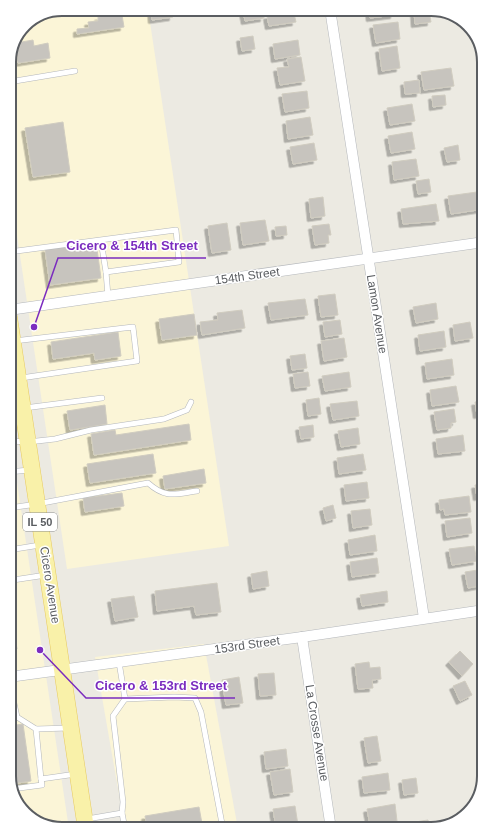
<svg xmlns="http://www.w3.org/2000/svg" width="493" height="838" font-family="Arial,sans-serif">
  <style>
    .commercial { fill: #fbf5d7 }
    .building { fill: #c7c4be; stroke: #d0ccc0; filter: url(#shadow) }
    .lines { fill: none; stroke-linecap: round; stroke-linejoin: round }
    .service-casing { stroke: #b4b7bb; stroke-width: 6 }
    .minor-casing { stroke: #b4b7bb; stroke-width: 11 }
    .primary-casing { stroke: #e7ca60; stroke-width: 17 }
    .service { stroke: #fff; stroke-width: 5 }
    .minor { stroke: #fff; stroke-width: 10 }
    .primary { stroke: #f9f1a9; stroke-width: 16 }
    .labels { text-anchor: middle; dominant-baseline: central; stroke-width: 3; stroke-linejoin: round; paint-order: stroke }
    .shield { fill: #fff; stroke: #8c8e90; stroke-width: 1 }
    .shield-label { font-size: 11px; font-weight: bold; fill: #5a5d61 }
    .street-label { font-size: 12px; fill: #5a5d61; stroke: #fff }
    .rim { fill: none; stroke: #5a5d61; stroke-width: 2 }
    .leader { fill: none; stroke: #7b2cbf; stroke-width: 1.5 }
    .callout-dot { fill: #7b2cbf; stroke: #fff; stroke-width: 1.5 }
    .callout-label { font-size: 13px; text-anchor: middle; font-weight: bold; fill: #7b2cbf; stroke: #fff; stroke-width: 3; stroke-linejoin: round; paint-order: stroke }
  </style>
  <defs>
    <filter id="shadow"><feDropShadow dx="-3.5" dy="3.5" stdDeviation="0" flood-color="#0004"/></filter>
  </defs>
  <rect width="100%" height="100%" fill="#eceae2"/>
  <g class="commercial">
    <polygon points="62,9 148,9 229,546 67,569 9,182 9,59 25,24"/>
    <polygon points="9,429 69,829 59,829 32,820 14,799 9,776"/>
    <polygon points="204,644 238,829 125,829 95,657"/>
  </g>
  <g class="building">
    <polygon points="107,9 121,9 124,27 77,34 77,29 89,28 88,22 98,21 98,17 107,16"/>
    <polygon points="151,9 172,9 173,17 152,20"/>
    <polygon points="254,9 263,9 264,18 245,21 243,11"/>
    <polygon points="293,9 296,22 269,26 267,16 275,15 274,10"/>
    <polygon points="369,9 394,9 394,15 370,18"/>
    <polygon points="429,11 431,22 415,24 414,12"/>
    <polygon points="398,22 400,39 376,43 373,25"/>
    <polygon points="253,36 255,49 242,51 240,38"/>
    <polygon points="33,40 34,46 48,43 50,58 18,63 16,43"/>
    <polygon points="298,40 300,55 275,59 273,44"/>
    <polygon points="397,46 400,68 382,71 379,49"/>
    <polygon points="301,57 305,81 280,85 277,68 289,67 287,59"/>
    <polygon points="451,68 454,86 424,90 421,72"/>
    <polygon points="419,80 420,93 405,94 404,82"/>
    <polygon points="307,91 309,108 285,112 282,94"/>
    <polygon points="445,95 446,105 433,107 432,96"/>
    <polygon points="412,104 415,121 390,125 387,108"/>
    <polygon points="310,117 313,135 288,139 286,121"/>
    <polygon points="63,122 70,172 33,177 25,128"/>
    <polygon points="412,132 415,149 391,153 388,136"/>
    <polygon points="314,143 317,160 293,164 290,147"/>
    <polygon points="458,145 460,160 447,162 444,148"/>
    <polygon points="416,159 419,176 394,180 392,162"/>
    <polygon points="429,179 431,192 418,194 416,181"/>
    <polygon points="484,191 484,209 451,214 448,196"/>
    <polygon points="323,197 325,216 311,218 309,199"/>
    <polygon points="436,204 439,221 403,224 401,209"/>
    <polygon points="265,220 269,241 243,245 240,223"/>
    <polygon points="227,223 231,250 212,253 208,226"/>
    <polygon points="329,224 331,235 328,235 329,243 315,245 312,226"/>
    <polygon points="286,226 287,235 276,236 275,227"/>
    <polygon points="96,242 101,278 50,285 45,249"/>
    <polygon points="335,294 338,315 321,317 318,296"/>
    <polygon points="305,299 308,315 271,320 268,303"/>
    <polygon points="436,303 438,319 416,323 413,307"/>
    <polygon points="242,310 245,328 202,335 200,322 218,320 217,313"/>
    <polygon points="194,314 197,335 162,340 159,319"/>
    <polygon points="340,320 342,334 325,337 323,322"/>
    <polygon points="470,322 473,338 455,341 453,325"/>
    <polygon points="444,331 446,347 420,351 418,335"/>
    <polygon points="118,332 121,356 95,360 94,353 53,359 51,342"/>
    <polygon points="344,338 347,357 324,361 321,341"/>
    <polygon points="305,354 307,368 292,370 290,356"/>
    <polygon points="452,359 454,375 427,379 425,363"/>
    <polygon points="308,372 310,386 295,388 293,374"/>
    <polygon points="349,372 351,387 325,391 322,376"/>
    <polygon points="456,386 459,402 432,406 430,390"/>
    <polygon points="319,398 321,414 308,416 306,400"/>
    <polygon points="357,401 359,416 333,420 330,404"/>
    <polygon points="484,401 484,414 477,415 475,402"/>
    <polygon points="105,405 107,424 70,430 67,411"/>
    <polygon points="454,409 456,422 451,423 451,428 437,430 434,412"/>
    <polygon points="189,424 191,440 94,455 91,434 115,430 116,435"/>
    <polygon points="313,425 314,437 301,439 299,427"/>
    <polygon points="358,428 360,444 341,447 338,431"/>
    <polygon points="463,435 465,451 438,454 436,439"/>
    <polygon points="153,454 156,473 90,483 87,464"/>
    <polygon points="363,454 366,470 339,474 337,458"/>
    <polygon points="204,469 206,483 165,489 163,476"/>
    <polygon points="367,482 369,498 346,501 344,485"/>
    <polygon points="484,484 484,496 477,497 475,485"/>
    <polygon points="122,493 124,506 85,512 83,498"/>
    <polygon points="469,496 471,512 445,515 444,509 440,510 439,500"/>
    <polygon points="333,505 336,518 326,521 323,508"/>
    <polygon points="370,509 372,525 353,528 351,511"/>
    <polygon points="470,518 472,533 447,537 445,521"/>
    <polygon points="375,535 377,551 350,555 348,540"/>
    <polygon points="474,546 477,561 452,565 449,549"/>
    <polygon points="377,558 379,573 352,577 350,562"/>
    <polygon points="484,569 484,585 468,588 465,572"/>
    <polygon points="267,571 269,586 253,589 251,574"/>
    <polygon points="217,583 221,612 196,615 194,606 157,611 155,591"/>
    <polygon points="387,591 388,602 362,606 360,595"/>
    <polygon points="134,596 138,617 115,621 111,599"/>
    <polygon points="9,599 17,649 9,651"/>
    <polygon points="460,651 473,664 462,676 449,662"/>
    <polygon points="369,662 370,668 380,667 381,679 372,680 373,688 358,689 355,664"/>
    <polygon points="274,673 276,695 260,696 258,674"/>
    <polygon points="239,677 243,703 226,705 222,680"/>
    <polygon points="465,681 472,695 460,701 453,686"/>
    <polygon points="23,724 31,781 11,784 9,776 9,726"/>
    <polygon points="377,736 381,761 368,763 364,738"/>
    <polygon points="286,749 288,766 266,769 264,752"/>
    <polygon points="290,769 293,792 274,795 270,772"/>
    <polygon points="388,773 390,790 364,793 362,777"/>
    <polygon points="416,778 418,793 404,795 402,780"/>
    <polygon points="395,804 397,821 370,825 367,809"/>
    <polygon points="295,806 298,825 276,828 273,809"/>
    <polygon points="199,807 203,829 136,829 135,824 146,822 145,816"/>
    <polygon points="428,820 430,829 416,829 415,822"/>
  </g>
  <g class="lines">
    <defs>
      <g id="service">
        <polyline points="9,82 75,71"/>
        <polyline points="101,241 106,272"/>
        <polyline points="9,252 176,230 179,262 106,272 108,296"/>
        <polyline points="14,341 133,327 137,361 21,378"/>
        <polyline points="9,410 102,398"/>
        <polyline points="9,441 28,442 55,439 91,430 164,419 187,410 191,402"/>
        <polyline points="9,472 29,470"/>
        <path d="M9,508l28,-4 111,-21c18,16 27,11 49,8"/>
        <polyline points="9,550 40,545"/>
        <polyline points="9,580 13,580 9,554"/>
        <polyline points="13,580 46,575"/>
        <polyline points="119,662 125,699 174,697 195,698 201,712 223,829"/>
        <polyline points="9,680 17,717 36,729 68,728"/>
        <polyline points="9,718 17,717"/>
        <polyline points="36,729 41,779 76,774"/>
        <polyline points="12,789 42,785 41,779"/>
        <polyline points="122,813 125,829"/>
        <polyline points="87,819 122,813 123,802 113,716 125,699"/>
      </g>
      <g id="minor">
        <polyline points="330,9 424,618"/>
        <polyline points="9,310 484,242"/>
        <polyline points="302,637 331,829"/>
        <polyline points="9,677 302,637 484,610"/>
      </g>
      <polyline id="primary" points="9,317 86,829"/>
    </defs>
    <use href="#service" class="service-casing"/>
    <use href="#minor" class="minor-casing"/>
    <use href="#primary" class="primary-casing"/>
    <use href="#service" class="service"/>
    <use href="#minor" class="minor"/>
    <use href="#primary" class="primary"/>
  </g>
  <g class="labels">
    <rect class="shield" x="23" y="513" width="34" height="18" rx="3"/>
    <g class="shield-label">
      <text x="40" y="522">IL 50</text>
    </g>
    <g class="street-label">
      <text transform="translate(247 276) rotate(-8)">154th Street</text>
      <text transform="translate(377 314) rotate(81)">Lamon Avenue</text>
      <text transform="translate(50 585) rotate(81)">Cicero Avenue</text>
      <text transform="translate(247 645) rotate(-8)">153rd Street</text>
      <text transform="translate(317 733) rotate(81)">La Crosse Avenue</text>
    </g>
  </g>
  <path d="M0 0H493V838H0ZM62 16H431A46 46 0 0 1 477 62V776A46 46 0 0 1 431 822H62A46 46 0 0 1 16 776V62A46 46 0 0 1 62 16Z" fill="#fff" fill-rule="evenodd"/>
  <path class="rim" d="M62 16H431A46 46 0 0 1 477 62V776A46 46 0 0 1 431 822H62A46 46 0 0 1 16 776V62A46 46 0 0 1 62 16Z"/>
  <path class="leader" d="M34 327L58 258H206M40 650L86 698H235"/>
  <g class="callout-dot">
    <circle cx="34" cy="327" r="4"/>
    <circle cx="40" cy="650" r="4"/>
  </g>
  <g class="callout-label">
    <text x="132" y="250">Cicero &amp; 154th Street</text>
    <text x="161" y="690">Cicero &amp; 153rd Street</text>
  </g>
</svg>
